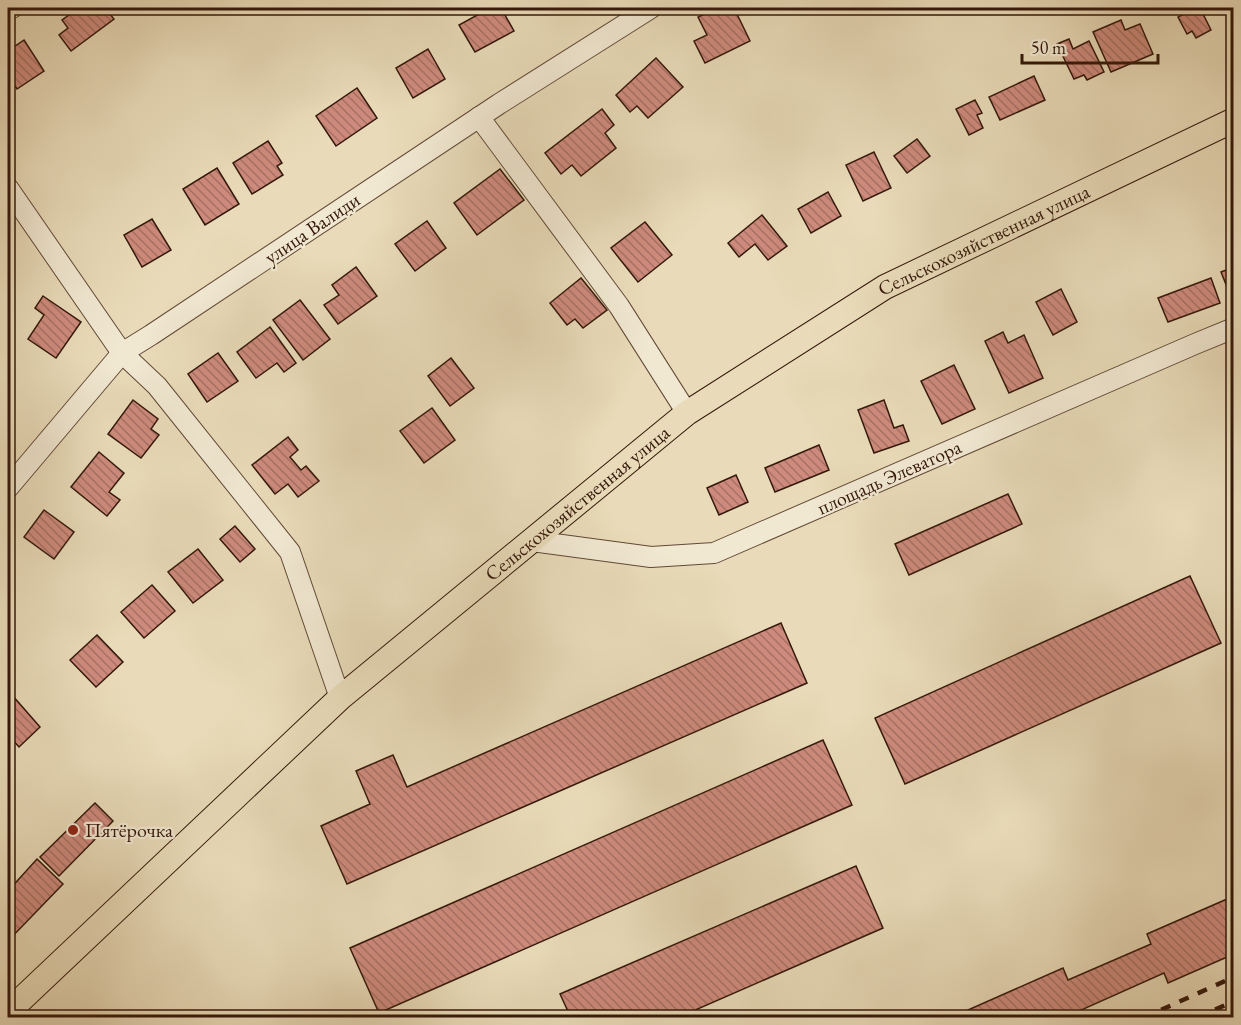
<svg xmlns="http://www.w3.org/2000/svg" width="1241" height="1025" font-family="'EB Garamond',serif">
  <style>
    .building { fill: url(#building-back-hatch); stroke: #34180a; stroke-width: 1.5 }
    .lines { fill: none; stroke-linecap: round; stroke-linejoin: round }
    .minor-casing { stroke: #614936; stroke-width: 22 }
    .major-casing { stroke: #34180a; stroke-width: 26 }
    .minor { stroke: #f1e8d2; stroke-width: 20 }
    .major { stroke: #e9dbb9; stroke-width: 24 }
    .rail { stroke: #34180a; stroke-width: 4.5; stroke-dasharray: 10 10; stroke-linecap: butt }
    .poi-dot { fill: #8f2418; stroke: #f1e8d2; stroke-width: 2 }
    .labels { text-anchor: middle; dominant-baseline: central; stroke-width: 4.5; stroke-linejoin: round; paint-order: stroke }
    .street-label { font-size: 20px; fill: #34180a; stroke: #f1e8d2 }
    .poi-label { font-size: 20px; fill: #34180a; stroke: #f1e8d2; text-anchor: start }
  </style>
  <defs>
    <pattern id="building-back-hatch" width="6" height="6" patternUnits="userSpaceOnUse" patternTransform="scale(1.5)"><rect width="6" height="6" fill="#ce8b7d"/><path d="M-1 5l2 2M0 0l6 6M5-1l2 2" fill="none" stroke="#a87165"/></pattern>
  </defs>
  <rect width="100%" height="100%" fill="#e9dbb9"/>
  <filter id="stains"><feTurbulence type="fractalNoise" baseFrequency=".00333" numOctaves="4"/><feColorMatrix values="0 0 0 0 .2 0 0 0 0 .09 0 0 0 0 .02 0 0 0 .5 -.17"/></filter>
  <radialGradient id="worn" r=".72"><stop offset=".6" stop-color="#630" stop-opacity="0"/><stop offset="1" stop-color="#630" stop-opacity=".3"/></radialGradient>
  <g class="building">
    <polygon points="79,8 105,8 114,19 71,51 59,35 68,28 62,20"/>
    <polygon points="490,8 501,8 514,31 475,52 459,25"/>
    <polygon points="717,8 720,8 723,14 734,8 750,41 705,63 694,41 707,35 698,17"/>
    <polygon points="1196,8 1200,8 1211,30 1196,38 1192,31 1187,34 1178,17"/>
    <polygon points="1121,20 1125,30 1140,24 1153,54 1111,72 1093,32"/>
    <polygon points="1069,39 1073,49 1089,41 1104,72 1087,80 1084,75 1074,79 1057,44"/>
    <polygon points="24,40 44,71 17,89 8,75 8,51"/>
    <polygon points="428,49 445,79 413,98 396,68"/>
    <polygon points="656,58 683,87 648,118 637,106 630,112 616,95"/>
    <polygon points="1034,76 1045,100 1000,120 989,97"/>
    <polygon points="357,88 377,118 336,146 316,116"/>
    <polygon points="975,100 982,113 977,115 983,128 969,135 956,109"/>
    <polygon points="602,109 614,125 605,133 616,148 581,176 572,165 561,174 545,153"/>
    <polygon points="917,139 930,156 907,173 894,156"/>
    <polygon points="268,141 282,163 277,166 283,175 252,194 233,163"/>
    <polygon points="874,152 891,188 863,201 846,165"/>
    <polygon points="217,168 239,204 205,225 183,189"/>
    <polygon points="500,169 524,200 477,235 454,203"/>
    <polygon points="828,192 841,216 811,233 798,209"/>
    <polygon points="762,215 787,246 768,260 755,244 739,257 728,243"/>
    <polygon points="152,219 171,250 142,267 124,235"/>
    <polygon points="427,221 446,248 415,271 395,244"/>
    <polygon points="645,222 672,255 638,282 611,248"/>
    <polygon points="356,267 377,296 338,324 324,305 339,295 332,285"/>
    <polygon points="1234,267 1234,295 1231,297 1221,272"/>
    <polygon points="581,278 607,310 583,328 575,319 567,325 550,303"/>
    <polygon points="1211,278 1220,303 1168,322 1158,298"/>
    <polygon points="1061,289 1077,322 1053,335 1036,302"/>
    <polygon points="43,296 81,322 56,358 28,339 44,315 35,308"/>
    <polygon points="300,300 330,339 303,360 273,320"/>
    <polygon points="270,327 296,363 284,372 277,363 256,378 237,352"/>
    <polygon points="1003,332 1008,343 1024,335 1043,378 1009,393 985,341"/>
    <polygon points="218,353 238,381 207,402 188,374"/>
    <polygon points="451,358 474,388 450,406 428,376"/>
    <polygon points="954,365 975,409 942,424 921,381"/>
    <polygon points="133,400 158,419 151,429 159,435 141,458 108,434"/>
    <polygon points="884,400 894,428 903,425 909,441 874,453 858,410"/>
    <polygon points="432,408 455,440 424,463 400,431"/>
    <polygon points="288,437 298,450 290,457 301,470 306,466 319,481 298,497 288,484 275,494 252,465"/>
    <polygon points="819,445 829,470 775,492 765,468"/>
    <polygon points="99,452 124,473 109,492 120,500 107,516 71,487"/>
    <polygon points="736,475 748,502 719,515 707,488"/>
    <polygon points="1008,494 1022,524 909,575 895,544"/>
    <polygon points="44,510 74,532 54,559 24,537"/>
    <polygon points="235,526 255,549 240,562 220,539"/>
    <polygon points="198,549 223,580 193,603 168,572"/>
    <polygon points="1190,576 1221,643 905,784 875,718"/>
    <polygon points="152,585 175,611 144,638 121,612"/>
    <polygon points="781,623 807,683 347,884 321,826 370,804 356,771 393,755 407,787"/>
    <polygon points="97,635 123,662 96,687 70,660"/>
    <polygon points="12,695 40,727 19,747 11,738 8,741 8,699"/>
    <polygon points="823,740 852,805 379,1013 350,948"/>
    <polygon points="95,803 113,821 59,876 40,857"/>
    <polygon points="37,859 63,884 8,941 8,891"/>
    <polygon points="856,866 883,928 677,1018 571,1018 560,994"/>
    <polygon points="1234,896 1234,954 1168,983 1164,973 1081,1010 1085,1018 950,1018 1063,968 1068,980 1151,944 1147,934"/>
  </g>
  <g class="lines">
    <defs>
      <g id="minor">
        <polyline points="8,10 12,8"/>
        <polyline points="479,117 619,306 687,413"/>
        <polyline points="8,188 122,353 157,386 290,552 340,698"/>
        <polyline points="8,488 122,353 151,335 499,104 651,8"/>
        <polyline points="532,541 651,557 714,553 1195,344 1234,328"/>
      </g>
      <g id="major">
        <path id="s1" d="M8,1012l332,-314 347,-285 198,-126 349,-167"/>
      </g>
    </defs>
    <use href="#minor" class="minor-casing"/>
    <use href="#major" class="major-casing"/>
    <use href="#minor" class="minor"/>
    <use href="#major" class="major"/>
    <g class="rail">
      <polyline points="1143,1018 1234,977"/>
      <polyline points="1197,1018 1234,1001"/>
    </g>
  </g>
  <circle class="poi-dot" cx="73" cy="830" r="6"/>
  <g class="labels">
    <g class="street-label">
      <text transform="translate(312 228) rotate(-34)">улица Валиди</text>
      <text stroke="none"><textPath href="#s1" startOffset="1250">Сельскохозяйственная улица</textPath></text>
      <text transform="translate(889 477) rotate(-24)">площадь Элеватора</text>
      <text stroke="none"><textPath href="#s1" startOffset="764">Сельскохозяйственная улица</textPath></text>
    </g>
    <g class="poi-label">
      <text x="85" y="830">Пятёрочка</text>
    </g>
  </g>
  <rect width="1241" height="1025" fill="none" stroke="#e9dbb9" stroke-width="30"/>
  <rect x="9" y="9" width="1223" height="1007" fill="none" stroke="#34180a" stroke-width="3"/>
  <rect x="15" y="15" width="1211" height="995" fill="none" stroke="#34180a" stroke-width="1.5"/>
  <path d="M1022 54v9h136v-9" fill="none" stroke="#34180a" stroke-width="3"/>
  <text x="1031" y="54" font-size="18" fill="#34180a" stroke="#f1e8d2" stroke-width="4.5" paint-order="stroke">50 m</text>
  <rect width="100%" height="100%" filter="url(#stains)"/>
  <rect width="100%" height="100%" fill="url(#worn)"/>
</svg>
